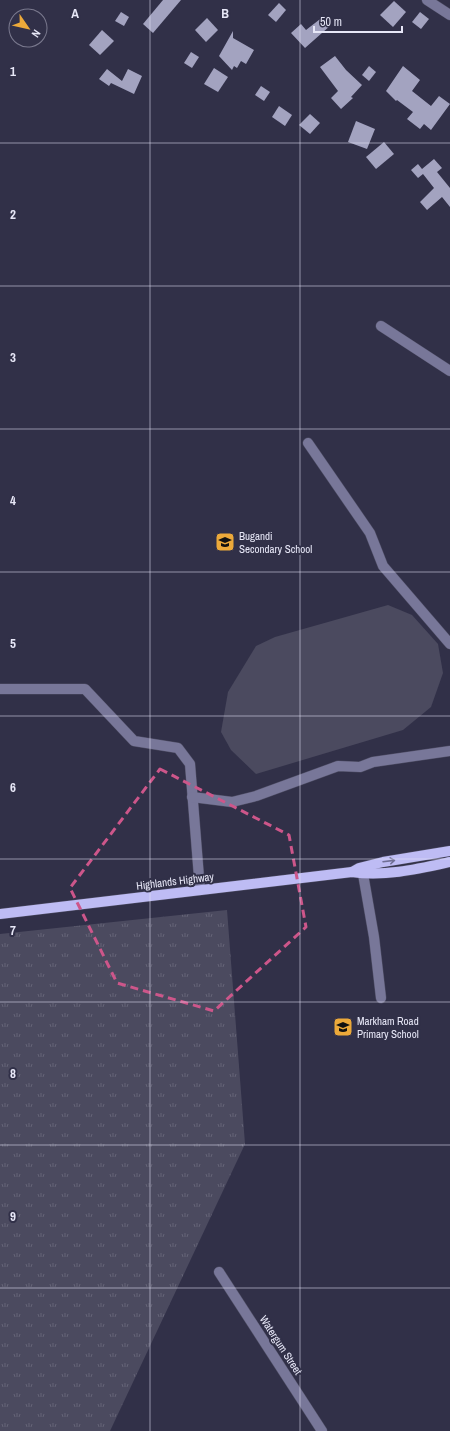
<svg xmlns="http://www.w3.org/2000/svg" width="450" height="1431" font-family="'Archivo Narrow',sans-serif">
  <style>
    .grass { fill: url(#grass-tufts) }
    .park { fill: #4b4a5f }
    .building { fill: #a3a3c0 }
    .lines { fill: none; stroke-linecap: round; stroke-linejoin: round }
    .minor-casing { stroke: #4e4d64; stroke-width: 11 }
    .major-casing { stroke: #4e4d64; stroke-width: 11 }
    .minor { stroke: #787799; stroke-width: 10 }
    .major { stroke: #bebcf4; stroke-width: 10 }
    .oneway { stroke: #706f95 }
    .marked { fill: none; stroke: #cd568a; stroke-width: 3; stroke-dasharray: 8 5; stroke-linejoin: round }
    .grid { fill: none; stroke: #e7e7f7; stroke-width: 1; stroke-opacity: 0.55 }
    .labels { text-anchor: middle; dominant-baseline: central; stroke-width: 4; stroke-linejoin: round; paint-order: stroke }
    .poi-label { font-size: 11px; fill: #e7e7f7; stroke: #313048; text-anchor: start }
    .street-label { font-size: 11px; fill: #e7e7f7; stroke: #313048 }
    .grid-label { font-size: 13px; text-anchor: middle; font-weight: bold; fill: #e7e7f7; stroke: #313048; stroke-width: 4; stroke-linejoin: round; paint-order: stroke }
  </style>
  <defs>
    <pattern id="grass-tufts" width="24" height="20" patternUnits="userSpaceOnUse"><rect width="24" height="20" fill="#4b4a5f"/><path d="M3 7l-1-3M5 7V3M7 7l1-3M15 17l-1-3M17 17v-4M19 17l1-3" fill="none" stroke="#656477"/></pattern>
  </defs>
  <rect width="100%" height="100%" fill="#313048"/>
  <polygon class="grass" points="227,910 245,1144 110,1431 0,1431 0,934"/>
  <polygon class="park" points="388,605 412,615 438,644 443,673 431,707 403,730 256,774 231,750 221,732 228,692 256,646 275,637"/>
  <g class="building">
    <polygon points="163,0 181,0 153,33 143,24"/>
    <polygon points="394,1 406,12 393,27 380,15"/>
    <polygon points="279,3 286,10 276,22 268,15"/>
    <polygon points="121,12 129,17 124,26 115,21"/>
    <polygon points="420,12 429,19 421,29 412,22"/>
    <polygon points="324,16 331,25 305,48 291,33 301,24 306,30"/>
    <polygon points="207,18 218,30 206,42 195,30"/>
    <polygon points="102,30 114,41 100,55 89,45"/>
    <polygon points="233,31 233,38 254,50 246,64 241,61 237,68 234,66 232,70 219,56"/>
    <polygon points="191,52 199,57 192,68 184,63"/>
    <polygon points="335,56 346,70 362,85 351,97 353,98 341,109 331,98 338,91 320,67"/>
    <polygon points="369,66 376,72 369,81 362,75"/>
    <polygon points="403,66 420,80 412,91 431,106 439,96 450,104 431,130 424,124 420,129 407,119 413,112 397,100 396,101 386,91"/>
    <polygon points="214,68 228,77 218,92 204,84"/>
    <polygon points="107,69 122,81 128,69 142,76 134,94 111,83 109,86 99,79"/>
    <polygon points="261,86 270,92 264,101 255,95"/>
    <polygon points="279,106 292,115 285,126 272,117"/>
    <polygon points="310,114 320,123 310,134 299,125"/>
    <polygon points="356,121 375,129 367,149 348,142"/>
    <polygon points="384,142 394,154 376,169 366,157"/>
    <polygon points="434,159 442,168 437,172 450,188 450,207 442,197 427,210 420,202 434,188 423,174 418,178 411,170 418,164 422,169"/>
  </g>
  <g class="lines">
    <defs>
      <g id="minor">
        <polyline points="427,0 450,15"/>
        <polyline points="381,326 450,371"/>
        <polyline points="308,443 370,533 383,566 450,644"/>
        <polyline points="0,689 85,689 134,741 178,748 190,764 200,890"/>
        <polyline points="192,797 232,802 256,796 338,766 360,767 373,762 450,751"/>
        <polyline points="363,874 374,937 381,998"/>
        <polyline points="219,1272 322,1431"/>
      </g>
      <g id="major">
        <polyline points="352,872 359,868 383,862 450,851"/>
        <path d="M0,914l352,-42c32,5 66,-3 98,-10"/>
      </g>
    </defs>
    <use href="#minor" class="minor-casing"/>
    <use href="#major" class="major-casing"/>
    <use href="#minor" class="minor"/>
    <use href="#major" class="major"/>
  </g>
  <defs><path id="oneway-shaft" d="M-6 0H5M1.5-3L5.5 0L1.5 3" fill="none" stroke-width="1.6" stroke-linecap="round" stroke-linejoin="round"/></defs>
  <use class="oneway" href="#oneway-shaft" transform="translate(389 861) rotate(-7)"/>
  <path class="marked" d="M160,769l129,66 17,92 -92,84 -97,-28 -47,-95z"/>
  <path class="grid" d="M150,0v1431M300,0v1431M0,143h450M0,286h450M0,429h450M0,572h450M0,716h450M0,859h450M0,1002h450M0,1145h450M0,1288h450"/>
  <defs>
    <symbol id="school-square" viewBox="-11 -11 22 22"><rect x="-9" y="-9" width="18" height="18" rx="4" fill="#eca93a" stroke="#313048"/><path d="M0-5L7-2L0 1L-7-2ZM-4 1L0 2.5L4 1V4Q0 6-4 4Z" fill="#111"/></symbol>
  </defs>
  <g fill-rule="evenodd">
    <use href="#school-square" x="214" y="531" width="22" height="22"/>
    <use href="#school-square" x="332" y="1016" width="22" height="22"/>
  </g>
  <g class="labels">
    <g class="poi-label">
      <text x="239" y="536">Bugandi<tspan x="239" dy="13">Secondary School</tspan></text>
      <text x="357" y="1021">Markham Road<tspan x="357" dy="13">Primary School</tspan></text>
    </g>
    <g class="street-label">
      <text transform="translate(175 881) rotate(-7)">Highlands Highway</text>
      <text transform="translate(281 1345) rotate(57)">Watergum Street</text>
    </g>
  </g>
  <g class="grid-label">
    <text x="75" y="18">A</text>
    <text x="225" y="18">B</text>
    <text x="13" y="76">1</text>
    <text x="13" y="219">2</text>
    <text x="13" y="362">3</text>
    <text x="13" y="505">4</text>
    <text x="13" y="648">5</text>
    <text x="13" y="792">6</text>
    <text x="13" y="935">7</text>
    <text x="13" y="1078">8</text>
    <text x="13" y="1221">9</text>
  </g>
  <g transform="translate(28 28) rotate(124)"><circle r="19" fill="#313048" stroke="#7a798e"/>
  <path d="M0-3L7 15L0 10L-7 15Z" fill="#eca93a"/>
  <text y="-6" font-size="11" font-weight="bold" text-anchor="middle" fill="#e7e7f7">N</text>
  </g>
  <path d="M314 26v6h88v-6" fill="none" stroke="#e7e7f7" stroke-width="2"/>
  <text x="320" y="26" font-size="12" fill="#e7e7f7" stroke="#313048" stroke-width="3" paint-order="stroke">50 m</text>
</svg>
